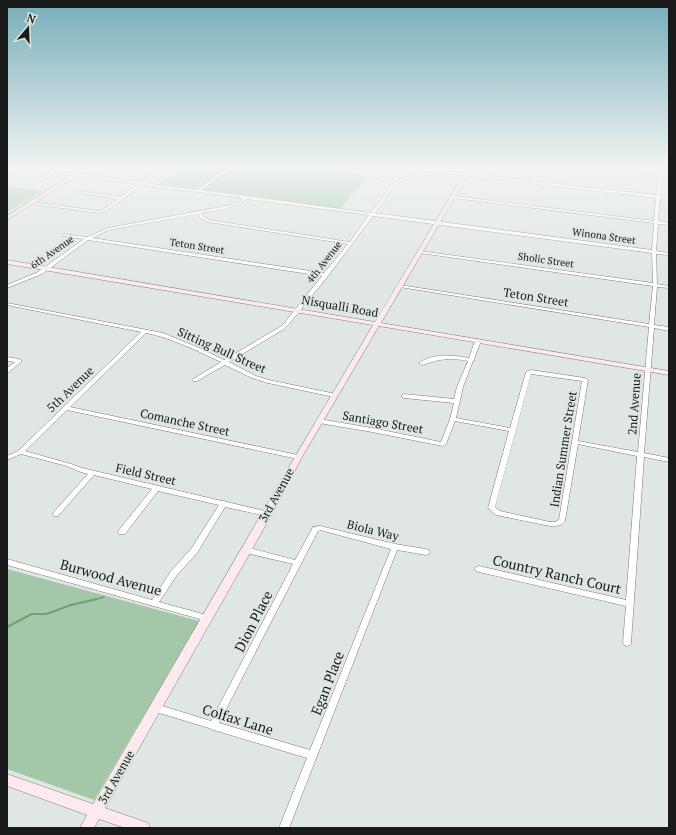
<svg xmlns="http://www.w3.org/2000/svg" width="676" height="835" font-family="'PT Serif',serif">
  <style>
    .green { fill: #a3c7a8 }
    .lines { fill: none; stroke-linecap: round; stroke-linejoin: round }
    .stream-far1 { stroke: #6ca375; stroke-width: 1.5 }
    .stream { stroke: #6ca375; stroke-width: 2 }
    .street-casing { stroke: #777c77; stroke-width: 1 }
    .secondary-casing { stroke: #777c77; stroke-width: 1 }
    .street { fill: #fff; fill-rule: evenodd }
    .secondary { fill: #fdeaef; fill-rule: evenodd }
    .labels { text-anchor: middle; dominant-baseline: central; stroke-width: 3.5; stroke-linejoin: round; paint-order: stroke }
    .far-street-label { font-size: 10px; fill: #181b19; stroke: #e0e6e1 }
    .street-label { font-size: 12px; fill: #181b19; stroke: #e0e6e1 }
    .near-street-label { font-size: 14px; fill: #181b19; stroke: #e0e6e1 }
  </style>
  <rect width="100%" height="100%" fill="#e0e6e1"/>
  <g class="green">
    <polygon points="185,166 300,166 368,175 340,209 160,184"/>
    <polygon points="7,186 43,191 7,212"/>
    <polygon points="7,569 199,621 94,800 7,769"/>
  </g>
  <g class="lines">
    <polyline class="stream-far1" points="93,600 104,597"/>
    <polyline class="stream" points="7,627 32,614 46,614 71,605 97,599"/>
    <defs>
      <g id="street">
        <path d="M10,166h15l28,4 8,-4h5l-8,5 83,11 21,-16h5l-22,17 53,7c10,-8 28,-24 41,-24l-23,13 -14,11 169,23 21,-28 2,-1c-8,-3 -19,-4 -22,-13l4,-5h4l-4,5 1,3 5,4 14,4c17,-10 36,-11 55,-10l206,23 1,-20 -71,-9h13l59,7v-7h4l-1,7 7,1v2l-7,-1 -2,21 9,1v2l-9,-1 -2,23 11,2v2l-11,-1 -2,27 13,2v2l-13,-1 1,30 12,2v2l-12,-1 -3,38 15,2v4l-15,-3 -10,125 25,5v4l-25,-5 -13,186 -1,2 -3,1 -3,-1 -1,-2 3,-37 -147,-34 -3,-1 -1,-2 1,-2 3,-1 147,34 11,-144 -59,-12 -13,77c-3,5 -9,5 -15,5l-54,-11 -8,-7 21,-77 -54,-10 -9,23 -3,2 -71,-14 -53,-9 -3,-2 3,-2 53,9 69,14 9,-23 4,-16 -50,-5 -3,-2 3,-2 50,5 3,-12 11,-26c-20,-4 -27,-2 -46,4l-3,-2c14,-10 34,-8 50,-5l6,-17 3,-2 3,2 -7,18 1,1 -2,1 -10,26 -7,31 54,10 16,-56 5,-2 54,8 3,2 -10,61 60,11 11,-125 -249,-40 -2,-1 2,-1 249,39 4,-38 -233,-33 -2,-1 2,-1 233,32 -1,-30 -279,-37 -45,60 -38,47 -6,6 -55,33 27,14 13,4 67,14 1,1 -3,2 -66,-14 -16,-5 -27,-13 -28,16h-4l-1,-1 1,-1 28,-17c-24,-11 -49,-24 -75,-29l-76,74 228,48 3,2 -1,1 -2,1 -231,-49 -42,41 46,13 11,4 140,33h2l3,1 42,10 1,2 -1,2h-2l-42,-9 -28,46 -20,22 -18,27 51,14 1,2 -1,2 -3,1 -200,-56v-6l145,41 19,-29 20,-22 28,-44 -61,-14 -33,43h-6l-1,-2 1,-2 33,-41 -58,-14 -36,41h-4l-1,-2 1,-2 34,-38 -10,-3 -11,-5 -46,-12 -14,6v-4l11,-5 123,-119 -134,-27v-2l156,30 39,16 22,11 56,-33 6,-6 36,-45 -234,-36 -46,34 -35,14v-3l31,-13 46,-33 -21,-3v-2l24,3 21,-9 123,-23 8,-3 4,-4 -101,-13 -36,26 -6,2 -69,-9 -2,-1 1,-1 70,9 4,-2 14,-10 -39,-6 -2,-1 1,-1 43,6 17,-13 -83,-11 -21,11 -2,-1 1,-1 17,-10 -26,-3 -17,8v-2l12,-7zM436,174h15l205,24 -2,23 -201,-25 -2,1 2,1 201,25 -2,27 -277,-37c6,-8 12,-18 19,-26 10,-10 28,-12 42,-13zM247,199l122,16 -19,27 -141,-22 -6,-4 -2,-3c16,-3 34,-4 46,-14zM198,214l2,4 8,4 140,22 -24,29 -232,-35 17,-8zM531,374l51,7 -23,139 -4,2h-5l-50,-11 -5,-4z"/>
        <polygon points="7,357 19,359 22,361 9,372 7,373 7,368 15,362 7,361"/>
        <path d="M320,526l75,18 31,5 3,1 1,2 -1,2 -3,1 -29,-5 -108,278h-10l28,-70 -93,-28h-1l-4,-2 -53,-16 -3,-1 -1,-3 1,-3 3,-1 55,17 82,-157 -47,-11 -3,-1 -1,-2 1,-2 3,-1 49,13 18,-33zM320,530l71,19 -81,201 -91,-27 99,-192z"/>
      </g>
      <g id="secondary">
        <polygon points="86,166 92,166 7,220 7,216"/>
        <path d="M469,166h4l-92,157 288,48v4l-290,-49 -77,131 -30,57 -167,294 43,15 2,5h-25l-26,-9 -5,9h-14l7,-13 -80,-29v-12l86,30c93,-160 185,-320 280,-479l-366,-61v-4l368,62z"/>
      </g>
    </defs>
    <use href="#street" class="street-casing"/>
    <use href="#secondary" class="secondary-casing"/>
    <use href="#street" class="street"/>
    <use href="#secondary" class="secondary"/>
  </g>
  <linearGradient id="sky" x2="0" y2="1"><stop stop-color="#76adba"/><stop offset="0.59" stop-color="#f1f4f2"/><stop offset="1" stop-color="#f1f4f2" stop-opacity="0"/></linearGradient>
  <rect width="676" height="283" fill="url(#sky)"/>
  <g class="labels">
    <g class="far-street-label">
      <text transform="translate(604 236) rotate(8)">Winona Street</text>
      <text transform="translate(197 246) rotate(9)">Teton Street</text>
      <text transform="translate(52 252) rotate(-35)">6th Avenue</text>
      <text transform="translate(546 260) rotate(8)">Sholic Street</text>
      <text transform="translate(324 262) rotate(-52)">4th Avenue</text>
    </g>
    <g class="street-label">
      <text transform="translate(536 297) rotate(9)">Teton Street</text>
      <text transform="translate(340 306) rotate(10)">Nisqualli Road</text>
      <text transform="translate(222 350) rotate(24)">Sitting Bull Street</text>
      <text transform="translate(70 389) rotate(-44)">5th Avenue</text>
      <text transform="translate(634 404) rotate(-86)">2nd Avenue</text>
      <text transform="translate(185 422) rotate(12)">Comanche Street</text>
      <text transform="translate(383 422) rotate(10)">Santiago Street</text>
      <text transform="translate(563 449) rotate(-81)">Indian Summer Street</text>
      <text transform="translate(146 474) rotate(13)">Field Street</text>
      <text transform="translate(276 495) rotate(-61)">3rd Avenue</text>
      <text transform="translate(373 530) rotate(14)">Biola Way</text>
      <text transform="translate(116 777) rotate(-60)">3rd Avenue</text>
    </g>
    <g class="near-street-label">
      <text transform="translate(557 574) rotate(13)">Country Ranch Court</text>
      <text transform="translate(111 577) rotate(15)">Burwood Avenue</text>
      <text transform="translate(253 621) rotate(-63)">Dion Place</text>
      <text transform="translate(327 683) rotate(-69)">Egan Place</text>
      <text transform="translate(238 719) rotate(17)">Colfax Lane</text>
    </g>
  </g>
  <rect width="676" height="835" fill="none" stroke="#181b19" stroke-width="16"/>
  <g transform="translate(28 28) rotate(19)" stroke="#e0e6e1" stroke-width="3" paint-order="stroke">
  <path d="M0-3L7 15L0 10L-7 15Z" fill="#181b19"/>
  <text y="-6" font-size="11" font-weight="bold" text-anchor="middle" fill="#181b19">N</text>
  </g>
</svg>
